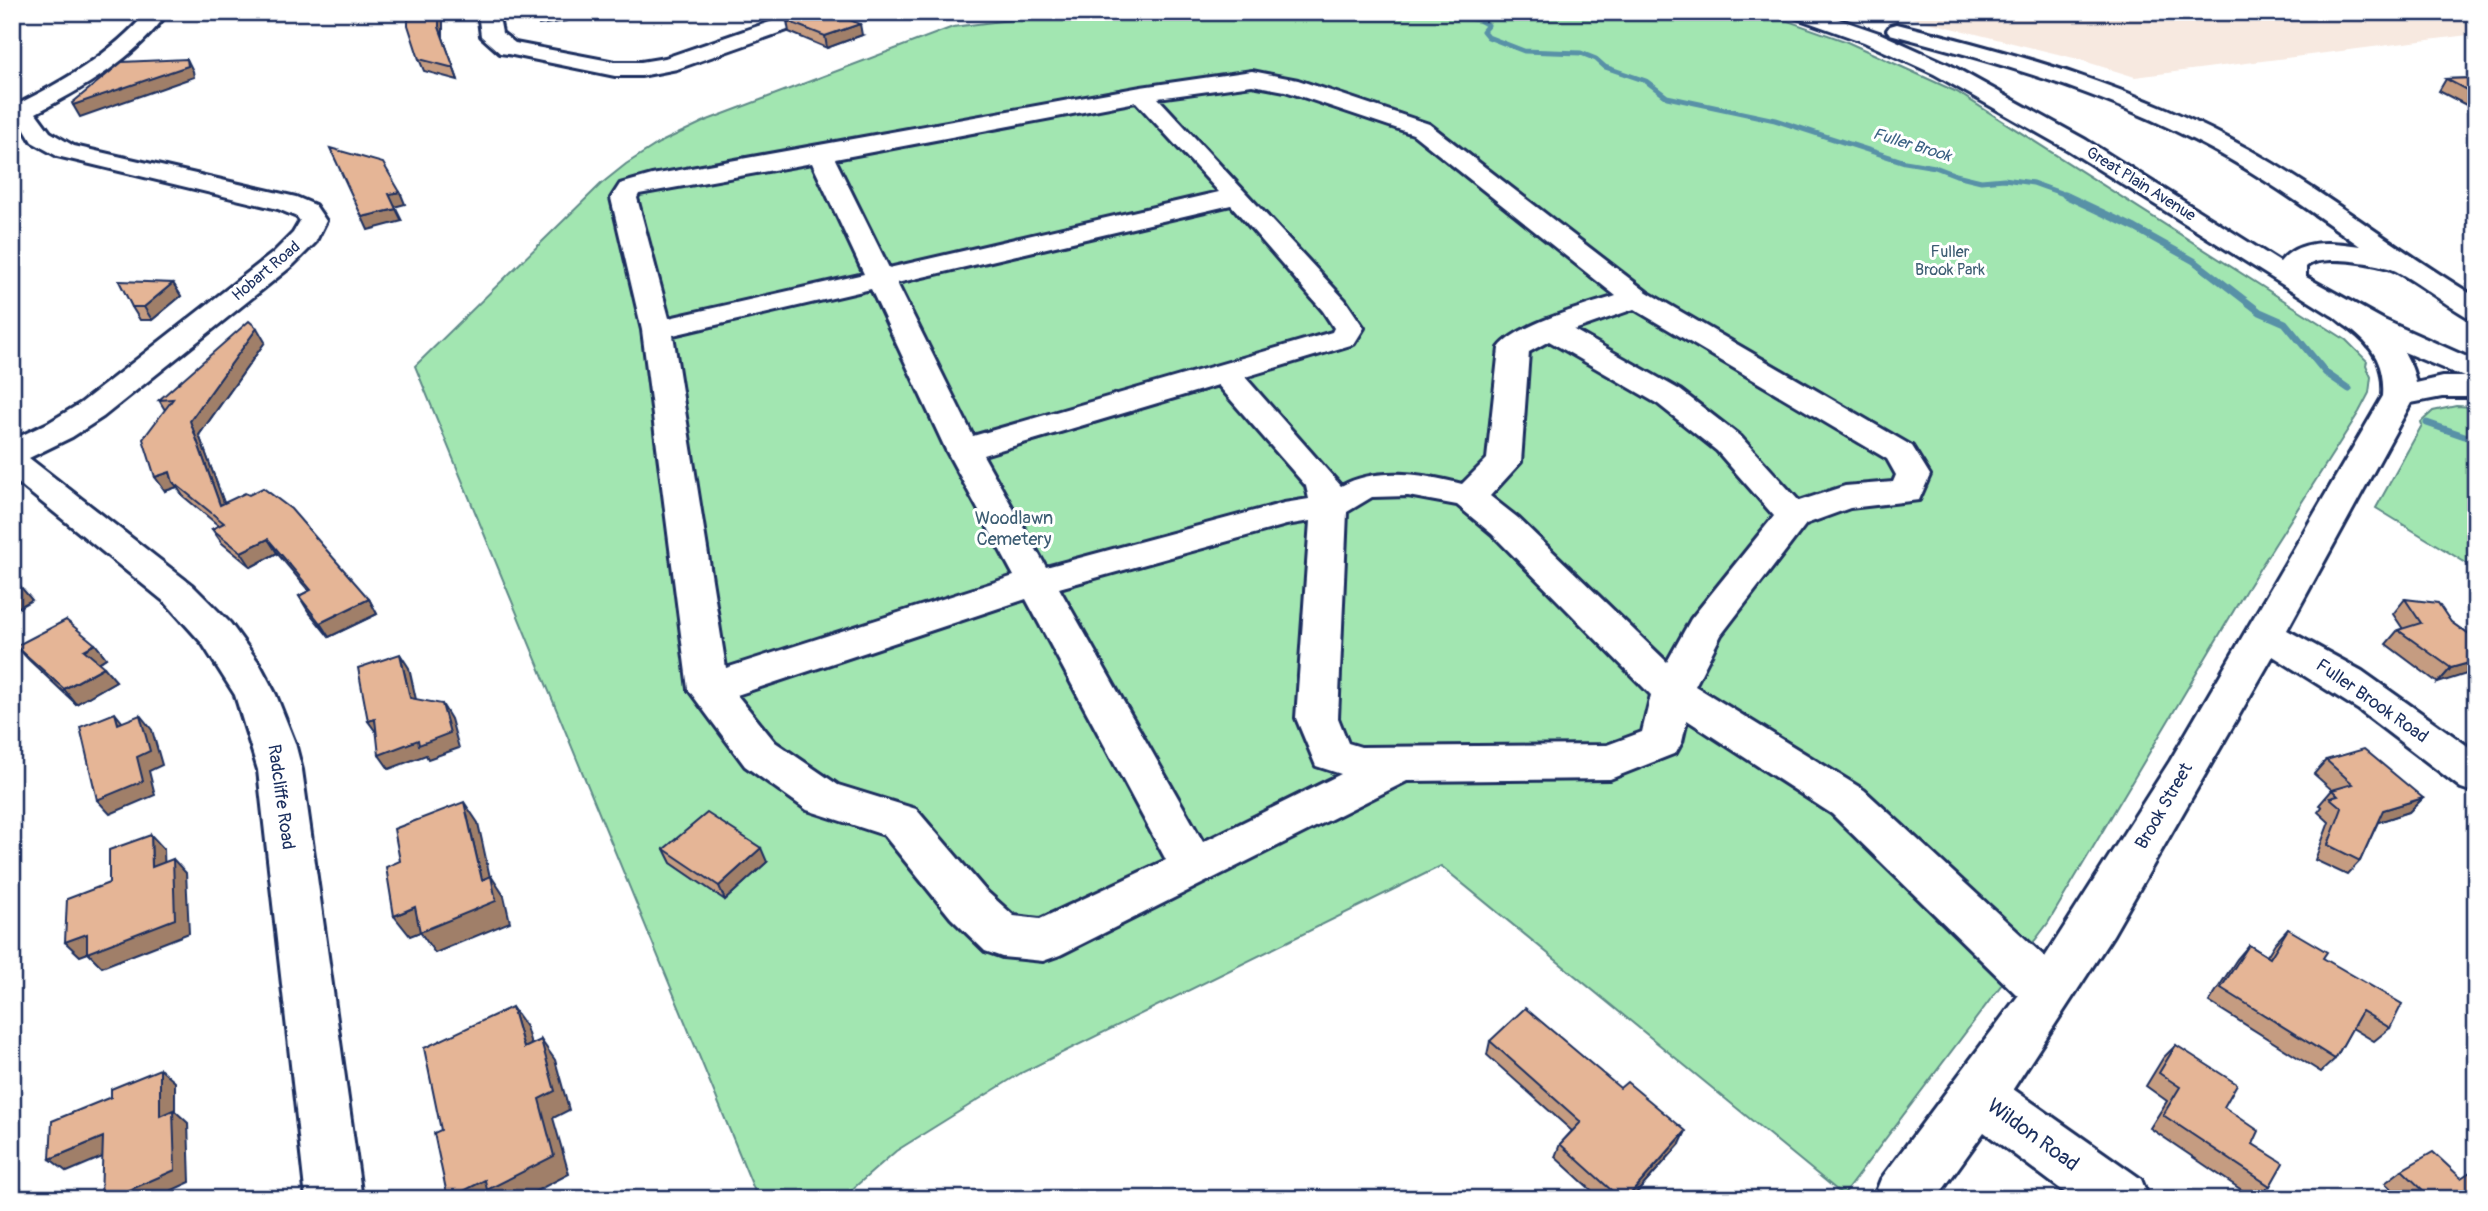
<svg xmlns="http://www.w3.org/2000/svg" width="2488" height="1211" font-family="Pangolin,sans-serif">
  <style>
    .built { fill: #f7e9e0 }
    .green { fill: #a2e6b1; stroke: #5e8a88; stroke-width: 2 }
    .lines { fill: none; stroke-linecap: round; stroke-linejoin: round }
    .stream-far1 { stroke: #5891a7; stroke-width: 5 }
    .stream { stroke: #5891a7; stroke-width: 7 }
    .minor-casing { stroke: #1b2f5e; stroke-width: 6 }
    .major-casing { stroke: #1b2f5e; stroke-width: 6 }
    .minor { fill: #fff; fill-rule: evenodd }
    .major { fill: #fff; fill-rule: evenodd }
    .wall { fill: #c59c81; stroke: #1b2f5e; stroke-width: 2 }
    .shaded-wall { fill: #a07f69; stroke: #1b2f5e; stroke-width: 2 }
    .building { fill: #e5b596; stroke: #1b2f5e; stroke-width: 2 }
    .labels { text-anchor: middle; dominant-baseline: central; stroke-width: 6; stroke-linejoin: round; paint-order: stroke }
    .far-water-label { font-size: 16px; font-style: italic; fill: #3a6083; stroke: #fff }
    .far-street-label { font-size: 16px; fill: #1b2f5e; stroke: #fff }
    .far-park-label { font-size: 16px; fill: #3d5d73; stroke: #fff }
    .park-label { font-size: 18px; fill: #3d5d73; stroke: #fff }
    .street-label { font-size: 18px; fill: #1b2f5e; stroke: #fff }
    .near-street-label { font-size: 21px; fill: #1b2f5e; stroke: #fff }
  </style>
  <rect width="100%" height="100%" fill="#fff"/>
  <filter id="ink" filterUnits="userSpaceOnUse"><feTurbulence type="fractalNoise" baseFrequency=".0143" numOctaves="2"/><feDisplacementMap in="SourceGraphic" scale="14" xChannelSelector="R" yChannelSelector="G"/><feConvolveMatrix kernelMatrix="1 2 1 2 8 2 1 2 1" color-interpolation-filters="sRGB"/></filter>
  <g filter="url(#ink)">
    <polygon class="built" points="1887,12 2476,12 2476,34 2135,77 2074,58"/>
    <g class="green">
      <polygon points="1074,12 1762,12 1845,41 1957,92 2346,340 2367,361 2366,365 2371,377 2369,393 2359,412 2246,590 2048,923 1843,1195 1441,866 1021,1073 896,1151 841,1199 758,1199 415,366 601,184 626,164 659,143 705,121 953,27"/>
      <polygon points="2456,406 2476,407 2476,569 2376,508 2422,425 2421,422 2433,411"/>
    </g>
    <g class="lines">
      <polyline class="stream-far1" points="1435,12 1479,20 1488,25 1483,31 1488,37 1524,51 1581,53 1596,59 1605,67 1646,81 1667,97 1775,120 1905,162 1935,167 1956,175 1981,181 2004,179 2033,183 2069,196"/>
      <g class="stream">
        <polyline points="2065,195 2135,228 2194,261 2260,312 2285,323 2326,373 2349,389"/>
        <polyline points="2427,423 2476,440"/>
      </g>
      <defs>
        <g id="minor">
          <path d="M147,12h21c-32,46 -84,76 -132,101l14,19 24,14 222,51 19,8 11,16 -11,22 -22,22 -190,152 -31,20 -43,21 163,127 38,38 29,40 17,32 19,48 7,27 60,429h-56l-48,-429 -23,-75 -33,-52 -36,-40 -154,-125v-38l36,-17 33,-20 192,-150 20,-20 7,-12 -3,-4 -19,-8 -221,-53 -25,-14 -10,-17 -10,-2v-16c49,-24 100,-53 135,-95z"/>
          <polygon points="478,12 498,12 502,33 515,43 615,62 641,62 665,58 799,12 830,12 827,16 677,69 641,76 615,76 508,54 500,53 481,36"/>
          <path d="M1252,71l46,9 131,44 218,168 265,154 18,29 -11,25 -69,8 -44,16 -85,111 -26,51 169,104 181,167 125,-196 213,-365c2,-31 -9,-49 -33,-67 -8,-6 -16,-11 -22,-19l5,-6c35,-9 79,47 83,79l26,-6h34v20h-34l-31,6 -124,227 75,41 114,81v41l-15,-5 -102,-78 -86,-54 -160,279 -100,154 128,90 8,20h-75l-90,-67 -48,67h-63l8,-20 137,-183 -186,-182 -145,-94 -5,22 -6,11 -66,26 -203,2 -347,174 -17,6 -41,-4 -17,-6 -34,-33 -67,-83 -77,-25 -62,-44 -57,-77 -46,-359 -31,-132 9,-14 32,-9 489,-88zM1252,85l33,6 128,43 203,162c-28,9 -101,29 -117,52l-12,111 -25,25c-38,-10 -85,-18 -121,2l-96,-109 109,-33 10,-16 -19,-28 -187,-202zM1136,102l83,90 -330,76 -54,-109zM812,163l52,111 -195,44 -32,-120 2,-4zM1231,205l92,106 11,17 -2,4 -359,104 -76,-153zM871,289l75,161 68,126 -288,92 -53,-333zM1634,309l253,150 9,16 -3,7 -48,4 -46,15 -58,-64 -61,-47 -106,-60zM1549,341l109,63 59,47 57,65 -83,103 -24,43 -149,-144 -28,-22 31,-34 8,-110zM1218,385l88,101 3,13 -25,4 -238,64 -63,-112zM1408,496l49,9 35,29 159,161 -9,37 -35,13 -246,2 -13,-4 -10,-25 9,-206 25,-15zM1310,521l-14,197 20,48 25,8 -138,68 -144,-254 227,-63zM1026,599l140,261 -126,59 -26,-3 -29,-26 -69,-81 -78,-24 -63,-43 -38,-47z"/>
        </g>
        <path id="major" d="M1788,12h30l61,21 71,32 136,75 194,122c19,-24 53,-20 80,-16 -55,-39 -109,-78 -170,-108 -95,-48 -197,-77 -300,-104l-3,-4 3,-4 7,-2c122,30 243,64 353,126 78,44 149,101 226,147v22l-10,-3c-24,-14 -46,-32 -70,-45 -16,-8 -77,-18 -90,-4v10l78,43 92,41v21l-79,-33 -66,-34 -263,-165 -134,-76 -70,-32 -73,-26z"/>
      </defs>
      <use href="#minor" class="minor-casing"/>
      <use href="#major" class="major-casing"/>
      <use href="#minor" class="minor"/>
      <use href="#major" class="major"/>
    </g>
    <g class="wall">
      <polygon points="408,12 443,12 443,38 458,80 424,71 419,59"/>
      <polygon points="741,12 790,12 764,21"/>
      <polygon points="787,21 862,35 827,48 789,32"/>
      <polygon points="2476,78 2476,110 2439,91 2446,79"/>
      <polygon points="173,283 181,296 152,320 140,320 132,307"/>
      <polygon points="265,342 199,435 224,503 369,599 377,614 329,637 308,611 299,596 309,591 277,553 251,567 222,543 212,529 219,526 183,496 177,487 165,491 165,410 159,400"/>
      <polygon points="2405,599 2451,622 2476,640 2438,683 2386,644 2398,630 2403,629 2393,614"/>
      <polygon points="95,644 106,658 99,663 116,681 76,704 29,660 16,646"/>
      <polygon points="2326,760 2423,798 2409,812 2378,822 2360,861 2347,875 2315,860 2329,822 2318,812 2322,807 2319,805 2332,790 2314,774"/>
      <polygon points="664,849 767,862 725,900 671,863"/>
      <polygon points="2288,929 2323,958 2390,1028 2374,1041 2352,1028 2335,1059 2321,1072 2209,1002 2237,959 2249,945 2267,956 2275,943"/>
      <polygon points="1490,1041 1620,1088 1680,1144 1631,1199 1601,1199 1555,1157 1560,1144 1572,1131 1487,1055"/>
      <polygon points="2176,1045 2253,1144 2270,1186 2255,1199 2150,1128 2167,1101 2146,1086 2163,1058"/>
      <polygon points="2402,1170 2461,1178 2476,1199 2402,1199 2385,1183"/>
    </g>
    <g class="shaded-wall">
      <polygon points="439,12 443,12 443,38 458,80 439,27"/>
      <polygon points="548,12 566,12 567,21 539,25 535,14"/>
      <polygon points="761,12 790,12 764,21"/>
      <polygon points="860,24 862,35 827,48 825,36"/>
      <polygon points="187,59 193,71 194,77 80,117 73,105"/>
      <polygon points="400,192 405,204 394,207 389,194"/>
      <polygon points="396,209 402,221 368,230 362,217"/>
      <polygon points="173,283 181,296 152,320 144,307"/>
      <polygon points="257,328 265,342 199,435 230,519 220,505 190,421"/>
      <polygon points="170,472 173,482 177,487 165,491 155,477"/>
      <polygon points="268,539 277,553 251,567 241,552"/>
      <polygon points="20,586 32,600 12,611 12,590"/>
      <polygon points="369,599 377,614 329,637 320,623"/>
      <polygon points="95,644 106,658 96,664 84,650"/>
      <polygon points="400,654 409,668 419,713 410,698"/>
      <polygon points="2476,661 2476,671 2438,683 2451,668"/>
      <polygon points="104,667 116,681 76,704 64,689"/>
      <polygon points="442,704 451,719 459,748 428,759 426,755 389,769 379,755"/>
      <polygon points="115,713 127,728 118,724"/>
      <polygon points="140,715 152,730 162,765 149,771 155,795 110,814 97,800 137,757"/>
      <polygon points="375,719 378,735 368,721"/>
      <polygon points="2423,798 2409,812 2370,825 2383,810"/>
      <polygon points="464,802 478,823 495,900 482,880"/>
      <polygon points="151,835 164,849 165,881 152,867"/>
      <polygon points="761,848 767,862 725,900 719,886"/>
      <polygon points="173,859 186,873 189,933 102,967 88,953 80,956 65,942"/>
      <polygon points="491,876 504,896 510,922 435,953 420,932 410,936 394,916"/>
      <polygon points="512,1007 526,1027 538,1068 524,1048"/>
      <polygon points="541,1040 555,1060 569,1110 553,1118 569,1174 521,1199 448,1199 539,1099"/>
      <polygon points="160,1069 175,1082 175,1111 188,1123 190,1182 153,1199 109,1199 160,1116"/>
      <polygon points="1686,1131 1680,1144 1631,1199 1626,1199"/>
      <polygon points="103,1137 119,1150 67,1172 50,1159"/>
    </g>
    <g class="building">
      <polygon points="408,12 439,12 439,27 454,68 419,59 408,25"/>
      <polygon points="813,12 831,12 860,24 825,36 787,21"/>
      <polygon points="187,59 188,66 73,105 72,103 122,62"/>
      <polygon points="2476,78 2476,95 2446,79"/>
      <polygon points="330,148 383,163 400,192 389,194 396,209 362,217"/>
      <polygon points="119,281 173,283 144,307 132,307"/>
      <polygon points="249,321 257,328 190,421 220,505 245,493 249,495 263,488 291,509 369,599 320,623 299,596 311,590 268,539 241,552 212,529 224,523 173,482 170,472 155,477 143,439 173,399 159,400"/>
      <polygon points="12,579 20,586 12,590"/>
      <polygon points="2405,599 2438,603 2451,622 2476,640 2476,661 2451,668 2398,630 2421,623"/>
      <polygon points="66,620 95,644 84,650 104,667 64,689 16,646"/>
      <polygon points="400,654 410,698 442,704 450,733 419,745 418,740 379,755 375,719 368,721 358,668"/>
      <polygon points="115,713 118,724 140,715 150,751 137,757 143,781 97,800 80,727"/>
      <polygon points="2364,749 2423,798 2383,810 2360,861 2328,845 2342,808 2330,798 2338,796 2332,790 2353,784 2326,760"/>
      <polygon points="464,802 482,880 491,876 496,901 420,932 415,907 394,916 386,867 400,861 394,829"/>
      <polygon points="707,813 761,848 719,886 664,849"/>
      <polygon points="151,835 152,867 173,859 175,919 87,953 87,934 65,942 67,899 109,883 109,850"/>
      <polygon points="2288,929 2327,952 2323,958 2402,1004 2390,1028 2362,1011 2335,1059 2221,988 2249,945 2270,958"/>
      <polygon points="512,1007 524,1048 541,1040 555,1091 539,1099 554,1156 487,1190 485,1180 448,1199 434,1133 441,1130 424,1048"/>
      <polygon points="1525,1008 1620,1088 1627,1082 1686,1131 1626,1199 1621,1199 1560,1144 1581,1122 1490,1041"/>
      <polygon points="2176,1045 2237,1084 2224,1107 2259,1131 2253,1144 2283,1163 2270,1186 2163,1115 2180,1087 2159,1073"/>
      <polygon points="160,1069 160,1116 173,1110 175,1170 109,1199 101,1199 103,1137 50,1159 52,1121 111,1097 111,1089"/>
      <polygon points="2433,1152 2461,1178 2476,1168 2476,1199 2432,1199 2402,1170"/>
    </g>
  </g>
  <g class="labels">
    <g class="far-water-label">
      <text transform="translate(1912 145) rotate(17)">Fuller Brook</text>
    </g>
    <g class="far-street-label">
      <text transform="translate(2141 184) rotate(32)">Great Plain Avenue</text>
      <text transform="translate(266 271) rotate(-40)">Hobart Road</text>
    </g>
    <g class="far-park-label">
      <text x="1950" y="252">Fuller<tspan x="1950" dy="18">Brook Park</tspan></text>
    </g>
    <g class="park-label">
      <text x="1014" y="518">Woodlawn<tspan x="1014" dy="21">Cemetery</tspan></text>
    </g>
    <g class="street-label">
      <text transform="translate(2372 701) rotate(35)">Fuller Brook Road</text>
      <text transform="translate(281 797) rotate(82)">Radcliffe Road</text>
      <text transform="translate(2164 806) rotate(-60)">Brook Street</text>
    </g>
    <g class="near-street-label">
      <text transform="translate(2033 1135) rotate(36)">Wildon Road</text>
    </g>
  </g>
  <rect width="2488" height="1211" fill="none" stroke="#fff" stroke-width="42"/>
  <rect x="21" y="21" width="2446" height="1169" fill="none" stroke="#1b2f5e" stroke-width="2.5" filter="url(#ink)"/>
</svg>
